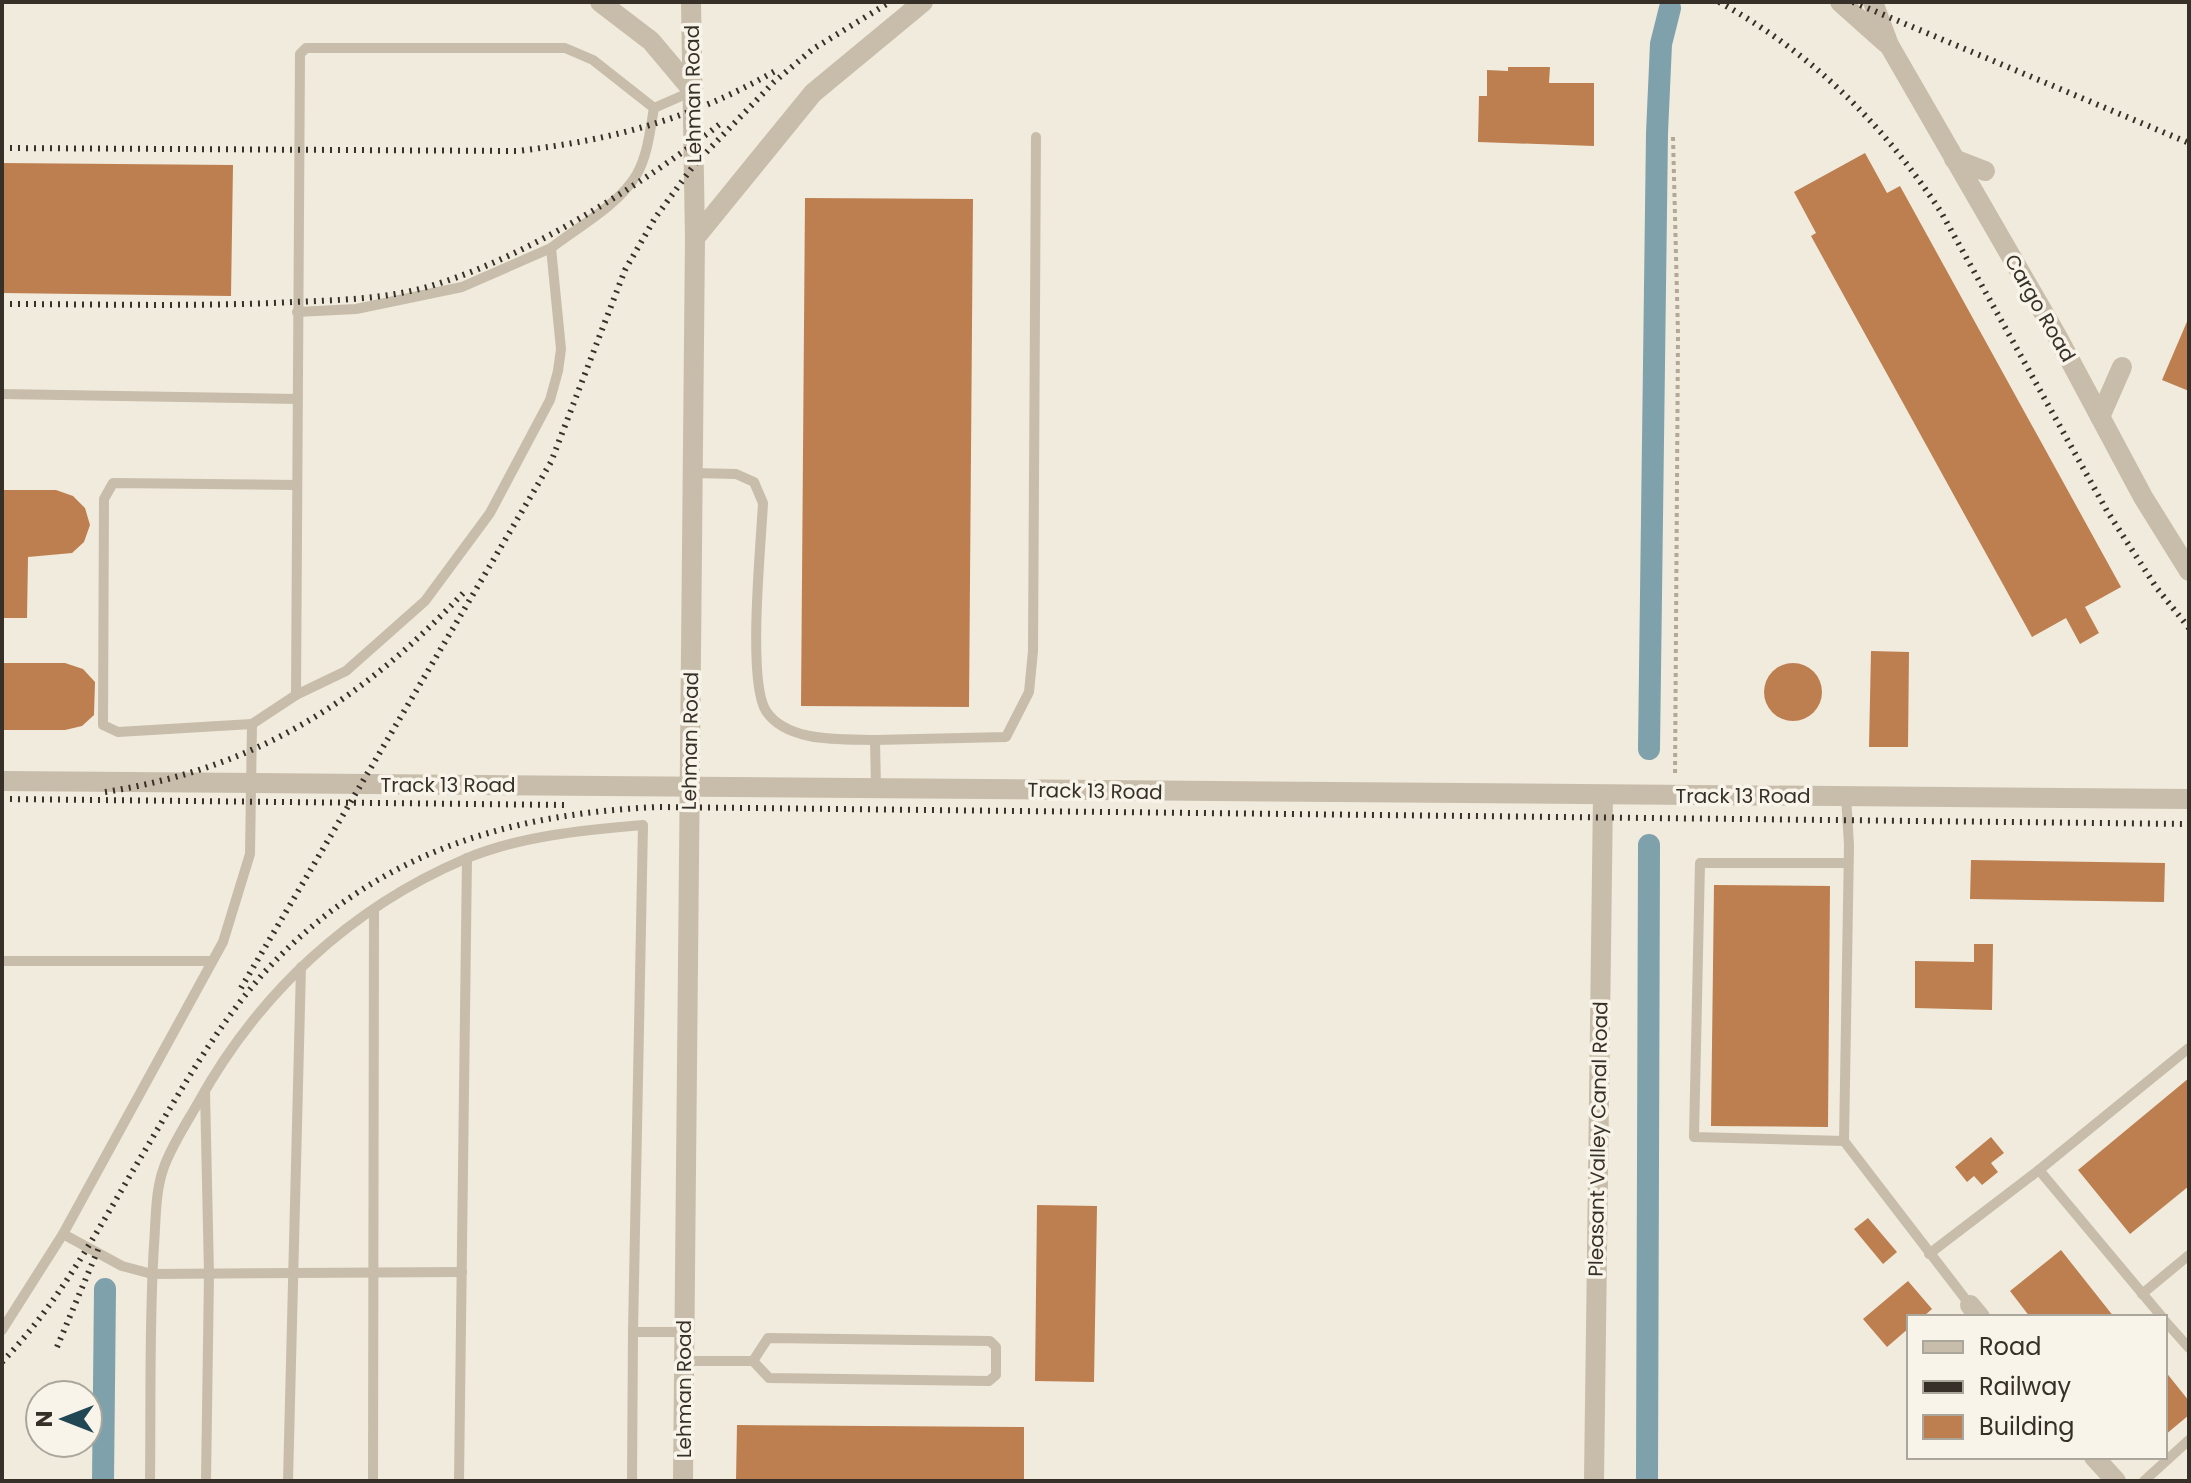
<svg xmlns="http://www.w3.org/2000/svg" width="2191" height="1483" font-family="Poppins,sans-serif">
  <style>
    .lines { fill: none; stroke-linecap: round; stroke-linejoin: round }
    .canal { stroke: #7ea1ac; stroke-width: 22 }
    .building { fill: #bd7f4f }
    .path { stroke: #b3a894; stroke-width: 4; stroke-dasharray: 4 4; stroke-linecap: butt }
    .lane { stroke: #c8bdaa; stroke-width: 10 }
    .street { stroke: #c8bdaa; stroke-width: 20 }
    .rail { stroke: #363029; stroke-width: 6; stroke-dasharray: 2 6; stroke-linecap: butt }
    .labels { text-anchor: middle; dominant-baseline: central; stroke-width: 7; stroke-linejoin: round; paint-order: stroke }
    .street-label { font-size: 20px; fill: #363029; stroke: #f8f4e9 }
  </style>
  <rect width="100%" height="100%" fill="#f0ebdd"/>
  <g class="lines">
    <g class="canal">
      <polyline points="1649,749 1657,133 1661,44 1670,8"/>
      <polyline points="103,1481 105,1289"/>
      <polyline points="1647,1481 1649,845"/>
    </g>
  </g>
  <g class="building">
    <polygon points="1508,67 1550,67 1549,83 1594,83 1594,146 1478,142 1479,96 1487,96 1487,70 1508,71"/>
    <polygon points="1865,153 1887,193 1900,186 2121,587 2085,607 2099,633 2080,644 2066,618 2032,637 1811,236 1816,233 1794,192"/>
    <polygon points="2,163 233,165 231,296 2,293"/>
    <polygon points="805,198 973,199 969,707 801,706"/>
    <polygon points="2189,317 2189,391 2162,380"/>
    <polygon points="2,490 56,490 73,496 85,508 90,525 84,542 72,553 28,557 27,618 2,618"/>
    <polygon points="1871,651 1909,652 1908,747 1869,747"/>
    <circle cx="1793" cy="692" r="29"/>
    <polygon points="2,663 65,663 83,669 95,682 94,715 82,726 65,730 2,730"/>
    <polygon points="1971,860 2165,863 2164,902 1970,899"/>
    <polygon points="1714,885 1830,886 1828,1127 1711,1126"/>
    <polygon points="1974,944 1993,944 1992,1010 1915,1008 1915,961 1974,962"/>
    <polygon points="2189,1078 2189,1186 2130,1234 2078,1170"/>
    <polygon points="1991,1137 2004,1153 1991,1163 1998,1172 1982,1185 1974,1176 1967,1182 1955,1167"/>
    <polygon points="1037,1205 1097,1206 1094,1382 1035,1381"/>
    <polygon points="1868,1218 1897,1252 1883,1264 1854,1229"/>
    <polygon points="2061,1250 2114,1317 2030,1317 2010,1291"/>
    <polygon points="1908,1281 1932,1309 1923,1317 1909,1317 1909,1328 1887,1347 1863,1319"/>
    <polygon points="2165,1371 2189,1401 2189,1415 2165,1435"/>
    <polygon points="737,1425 1024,1427 1024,1481 736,1481"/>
  </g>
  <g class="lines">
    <polyline class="path" points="1673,137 1678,334 1675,777"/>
    <g class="lane">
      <path d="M551,248c27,-21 68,-43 86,-74 11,-20 13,-44 17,-66l39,-17"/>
      <polyline points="2,394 297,399"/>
      <path d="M693,473l43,1 18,8 9,21c-2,42 -16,178 3,208 21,32 76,28 109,29"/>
      <polyline points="296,695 346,671 425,601 490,513 550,400 558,371 561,349 551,248 462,287 356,309 297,312"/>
      <polyline points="252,724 118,732 103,725 104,499 113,483 297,485"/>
      <polyline points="876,789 875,740 1006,737 1029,692 1033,651 1036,137"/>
      <polyline points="1846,796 1849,845 1844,1141 1694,1137 1700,863 1848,863"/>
      <polyline points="2,961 212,961"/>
      <polyline points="205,1091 209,1274 206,1481"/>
      <polyline points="1844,1141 1970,1305"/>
      <polyline points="2039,1170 2189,1048"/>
      <polyline points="63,1234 122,1266 152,1274 462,1272"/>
      <polyline points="1929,1254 2039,1170 2162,1317"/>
      <polyline points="2142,1294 2189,1255"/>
      <polyline points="2165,1321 2189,1348"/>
      <polyline points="2,1330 63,1234 223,942 250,854 252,724 296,695 300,54 306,48 565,48 593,60 654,108"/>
      <polyline points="684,1361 753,1361 769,1378 989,1381 996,1375 996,1347 990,1341 768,1338 753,1361"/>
      <path d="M150,1481c1,-78 -1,-158 4,-236 2,-25 1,-54 10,-78 8,-22 22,-43 34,-64 60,-109 152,-195 267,-244 54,-23 119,-29 178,-34l-10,507"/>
      <polyline points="288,1481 301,967"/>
      <polyline points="373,1481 374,909"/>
      <polyline points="459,1481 467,858"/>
      <polyline points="632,1481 633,1332 684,1332"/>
      <polyline points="2144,1481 2189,1440"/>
    </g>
    <g class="street">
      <polyline points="600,2 651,41 693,91"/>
      <polyline points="1840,2 1886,43"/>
      <polyline points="1873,2 1889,45 2057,336 2143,497 2189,571"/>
      <polyline points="1954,159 1985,171"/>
      <polyline points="695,238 813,93 923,2"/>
      <polyline points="2100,417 2122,367"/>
      <polyline points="2,781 2189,799"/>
      <polyline points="1970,1305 1980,1317"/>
      <polyline points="2094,1457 2116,1481"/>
      <polyline points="683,1481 695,238 691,2"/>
      <polyline points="1594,1481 1603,796"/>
    </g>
    <g class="rail">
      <path d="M1719,2c93,51 164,122 222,210l166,299 49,76 33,41"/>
      <polyline points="1853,2 2189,143"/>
      <path d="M2,148l515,3c96,-11 174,-32 258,-80"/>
      <path d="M2,304c97,0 194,3 291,-2 48,-2 98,-3 144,-18 93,-29 206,-100 283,-160"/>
      <path d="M105,792c153,-24 258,-92 362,-203"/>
      <polyline points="2,799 566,805"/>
      <polyline points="241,988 551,462 625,270 655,218 694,165 774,82 813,49 890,2"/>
      <polyline points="57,1347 100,1245"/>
      <path d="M2,1362c57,-59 94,-129 136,-200 38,-63 75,-131 124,-187 107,-119 240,-161 396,-168l1531,17"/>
    </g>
  </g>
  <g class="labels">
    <g class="street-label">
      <text transform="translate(693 94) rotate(-91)">Lehman Road</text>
      <text transform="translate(2040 308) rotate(60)">Cargo Road</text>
      <text transform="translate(690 741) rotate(-89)">Lehman Road</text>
      <text x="448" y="785">Track 13 Road</text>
      <text transform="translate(1095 791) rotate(1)">Track 13 Road</text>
      <text x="1743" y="796">Track 13 Road</text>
      <text transform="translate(1598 1139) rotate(-89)">Pleasant Valley Canal Road</text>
      <text transform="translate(684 1389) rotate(-90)">Lehman Road</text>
    </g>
  </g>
  <rect width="2191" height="1483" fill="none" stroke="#363029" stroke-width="8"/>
  <rect x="1907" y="1315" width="260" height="144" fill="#f8f4e9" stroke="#aaa69c" stroke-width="2"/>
  <rect x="1923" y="1341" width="40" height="12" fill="#c8bdaa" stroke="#aaa69c" stroke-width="2"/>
  <text x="1979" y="1355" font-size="24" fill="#363029">Road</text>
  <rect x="1923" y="1381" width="40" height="12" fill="#363029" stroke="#aaa69c" stroke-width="2"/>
  <text x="1979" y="1395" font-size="24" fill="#363029">Railway</text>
  <rect x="1923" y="1415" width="40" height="24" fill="#bd7f4f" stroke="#aaa69c" stroke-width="2"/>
  <text x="1979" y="1435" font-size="24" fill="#363029">Building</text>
  <g transform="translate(64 1419) rotate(270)"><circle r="38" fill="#f8f4e9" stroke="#aaa69c" stroke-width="2"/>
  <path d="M0-6L14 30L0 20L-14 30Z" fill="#214754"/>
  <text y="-12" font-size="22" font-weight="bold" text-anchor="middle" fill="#363029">N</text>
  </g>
</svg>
